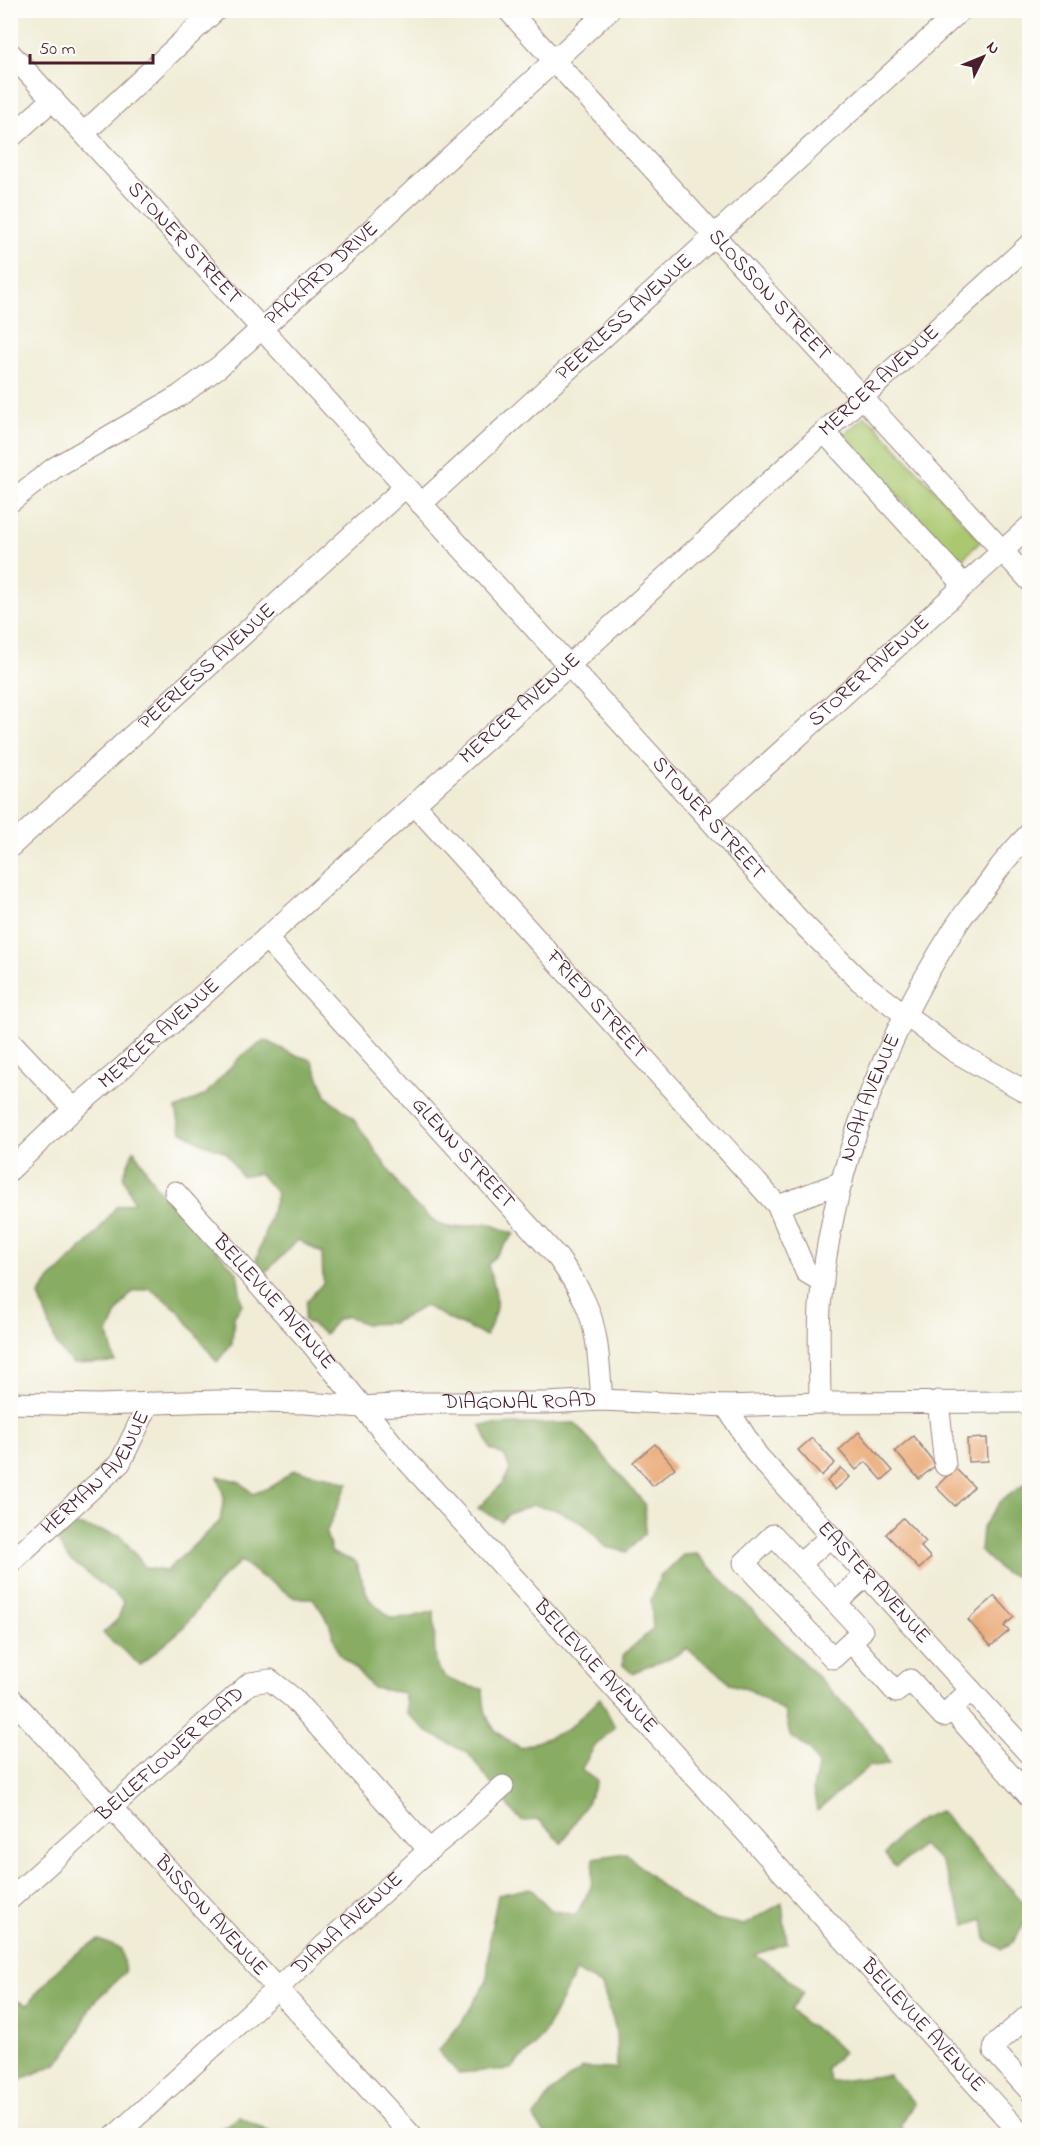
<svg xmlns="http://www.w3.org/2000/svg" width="1040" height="2146" font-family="'Indie Flower',sans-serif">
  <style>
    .green { fill: #aac86f; stroke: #7a744d; stroke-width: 1.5 }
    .forest { fill: #87ac62; stroke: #686646; stroke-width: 1.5 }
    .building { fill: #e9a46e }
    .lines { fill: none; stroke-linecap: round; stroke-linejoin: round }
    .minor-casing { stroke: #9d8680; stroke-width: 23 }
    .minor { stroke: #fff; stroke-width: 21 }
    .labels { text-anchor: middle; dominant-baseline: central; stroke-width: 4.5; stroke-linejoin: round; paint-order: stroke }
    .street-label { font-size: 21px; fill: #4a1f2b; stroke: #fdfcf7 }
  </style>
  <rect width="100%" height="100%" fill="#fdfcf7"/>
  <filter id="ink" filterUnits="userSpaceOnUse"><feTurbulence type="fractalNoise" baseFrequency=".0167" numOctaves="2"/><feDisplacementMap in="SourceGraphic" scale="12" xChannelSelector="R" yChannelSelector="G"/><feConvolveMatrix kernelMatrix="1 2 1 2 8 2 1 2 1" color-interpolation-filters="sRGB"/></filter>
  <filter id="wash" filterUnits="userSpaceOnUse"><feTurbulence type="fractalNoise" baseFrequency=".008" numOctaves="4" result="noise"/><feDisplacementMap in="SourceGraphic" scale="24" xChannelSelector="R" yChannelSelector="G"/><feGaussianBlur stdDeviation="1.35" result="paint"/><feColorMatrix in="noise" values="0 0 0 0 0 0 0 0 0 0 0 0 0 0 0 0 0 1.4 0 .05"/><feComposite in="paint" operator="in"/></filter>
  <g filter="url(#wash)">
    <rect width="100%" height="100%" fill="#f0ecd6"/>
    <polygon class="green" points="865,416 875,424 981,541 959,562 848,441 845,434"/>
    <g class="forest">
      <path d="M265,1040l27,14 20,6 15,37 25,20 58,84 28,23 15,4 34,-5 27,11 -26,31c10,32 13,40 -2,71l-31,-14 -30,-16 -32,17 -28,1 -18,-8 -10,4 -12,14 -21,-14 3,-19 16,-18 -1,-30 -24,-13 -35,35 -9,-8 23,-73 -17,-20 -19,2 -15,-24 -24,-9 -21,-12 -5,-22 29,-14 34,-37z"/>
      <polygon points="134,1150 156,1187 237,1272 242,1304 234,1317 232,1343 217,1362 178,1310 149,1288 132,1292 119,1309 108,1334 115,1362 73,1364 57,1346 39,1295 48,1282 95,1235 116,1207 134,1202 123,1176"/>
      <polygon points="575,1423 645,1504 645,1533 627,1552 606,1547 584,1524 554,1509 533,1505 509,1514 501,1521 478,1508 502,1484 510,1470 505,1456 490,1449 481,1425"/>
      <path d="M294,1470l33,6 21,7 -22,50 6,20 23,8 14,38 22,19 22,-1 21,-6c3,49 -11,69 49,78 1,35 9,42 38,59l46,-18 33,-32 15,29 -21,20 -13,23 16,11 -10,22 -25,40 -23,-23 -17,1 -11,-11 -43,-57 -41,-21 -20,-19 -3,-20 -31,-5 -17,-19 -17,-15 -10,-32 -16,-24h-18l-39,-25 -15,-12 -19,17 -40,51 -42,36 -37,-32 15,-14 6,-17 -56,-44 -11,-18 5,-12 14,-3 44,10 26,33 20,3 54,-50 4,-24 -6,-21 22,6 13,12 20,-8z"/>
      <polygon points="1029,1481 1029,1579 1004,1573 980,1551 982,1528 1001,1501"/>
      <polygon points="697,1554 851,1711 882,1748 889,1764 875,1766 871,1765 817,1811 813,1789 818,1766 810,1750 790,1736 785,1712 750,1690 730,1684 717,1671 687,1649 669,1659 644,1667 633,1674 623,1665 623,1655 653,1629 651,1600 660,1577 683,1555"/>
      <path d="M940,1811l84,92 5,14 -16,25 -12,7 -15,-10 -3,-20 -17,6 -26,-65 -19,-15 -12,13 -14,9 -10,-12c11,-21 33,-37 55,-44z"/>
      <path d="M626,1853c23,23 55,53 86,65 10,3 22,4 32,7l38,-22 5,40 -32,12 24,16 24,22 -12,17 14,13 23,14 15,15 -17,16 4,14 59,-7 25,28 -14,23 7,9h-361l-12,-17 19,-28 30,-22 34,1 -1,-39 -14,-44 -26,-15 -34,67 -31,31 -53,4 -20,-22 24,-29 25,-41 3,-46 8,-40 32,-7 21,22 25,5 15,-28 3,-29z"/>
      <path d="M99,1940l22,9 4,23 -32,31 -23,45 -13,16 -33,14 -13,10v-90l16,7c23,-28 40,-49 72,-65z"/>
      <polygon points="240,2117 275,2135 210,2135"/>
    </g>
    <g id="blocks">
      <g class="building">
        <polygon points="859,1432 893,1471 882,1480 866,1462 856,1470 839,1450"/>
        <polygon points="913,1436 936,1465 919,1479 895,1451"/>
        <polygon points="812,1438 835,1463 821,1476 798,1450"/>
        <polygon points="987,1438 988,1461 968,1462 967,1439"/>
        <polygon points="655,1444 675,1468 653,1486 633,1462"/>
        <polygon points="841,1468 850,1477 835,1490 827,1481"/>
        <polygon points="955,1468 974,1487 955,1506 936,1487"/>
        <polygon points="903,1518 926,1542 921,1547 931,1558 919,1569 886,1534"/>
        <polygon points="995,1596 1014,1617 1004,1626 1009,1631 991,1646 968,1620"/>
      </g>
    </g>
  </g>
  <g filter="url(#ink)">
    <use href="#blocks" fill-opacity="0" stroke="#9d8680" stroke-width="1.5"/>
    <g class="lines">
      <defs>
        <g id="minor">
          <path id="s1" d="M508,10l522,571"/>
          <path id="s2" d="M10,53l698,765 89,100 63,63 94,70 76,43"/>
          <polyline points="84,133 216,10"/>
          <polyline points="10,138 53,99"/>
          <polyline points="825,433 963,584"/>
          <path id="s3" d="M10,502l44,-34 125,-72 41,-30 151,-136 238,-220"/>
          <path id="s4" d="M421,504l540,-494"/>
          <path id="s5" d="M415,805l363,401 28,66 17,10"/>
          <path id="s6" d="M708,818l322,-292"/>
          <path id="s7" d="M10,847l395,-360"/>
          <path id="s8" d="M266,938l292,320c10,14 20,28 27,44 14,30 14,66 17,98"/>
          <polyline points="10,1041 74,1109"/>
          <path id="s9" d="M10,1170l64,-61 47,-40 447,-403 462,-422"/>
          <path id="s10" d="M175,1192l135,150 90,111 623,683"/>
          <polyline points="778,1206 842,1182"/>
          <polyline points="938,1401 945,1465"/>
          <path id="s11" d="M10,1403l88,2 119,-4 88,2 57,4 63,-4h121l56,-3 124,6 94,-3 210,-1"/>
          <path id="s12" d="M820,1403c0,-32 -2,-64 0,-96 11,-135 62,-265 134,-378 11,-18 26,-34 38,-51 11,-16 24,-31 38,-45"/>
          <path id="s13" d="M726,1406l31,49 273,300"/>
          <polygon points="773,1535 862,1631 833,1658 744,1563"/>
          <path id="s14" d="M10,1563l110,-100 29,-60"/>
          <polyline points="800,1564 831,1536"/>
          <polyline points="836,1603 866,1575"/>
          <polyline points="851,1642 896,1692 910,1680 943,1716 971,1690"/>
          <path id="s15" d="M10,1697l402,439"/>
          <polyline points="951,1709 1030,1797"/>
          <path id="s16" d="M10,1899l240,-216 20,-3 23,18 136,152"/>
          <polyline points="1030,2014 995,2045 994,2051 1030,2091"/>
          <path id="s17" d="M115,2136l314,-286 26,-21 48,-43"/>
        </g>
      </defs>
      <use href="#minor" class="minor-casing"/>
      <use href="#minor" class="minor"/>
    </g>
  </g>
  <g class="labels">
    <g class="street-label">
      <text stroke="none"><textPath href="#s2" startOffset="258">STONER STREET</textPath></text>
      <text stroke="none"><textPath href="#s3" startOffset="388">PACKARD DRIVE</textPath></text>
      <text stroke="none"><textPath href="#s1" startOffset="387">SLOSSON STREET</textPath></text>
      <text stroke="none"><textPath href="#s4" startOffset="276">PEERLESS AVENUE</textPath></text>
      <text stroke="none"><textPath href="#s9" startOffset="1174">MERCER AVENUE</textPath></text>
      <text stroke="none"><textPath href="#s7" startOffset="267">PEERLESS AVENUE</textPath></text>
      <text stroke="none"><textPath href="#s6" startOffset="218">STORER AVENUE</textPath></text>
      <text stroke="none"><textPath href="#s9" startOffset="688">MERCER AVENUE</textPath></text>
      <text stroke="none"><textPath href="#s2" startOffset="1036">STONER STREET</textPath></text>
      <text stroke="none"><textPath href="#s5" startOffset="270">FRIED STREET</textPath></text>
      <text stroke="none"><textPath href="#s9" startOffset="202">MERCER AVENUE</textPath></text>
      <text stroke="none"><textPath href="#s12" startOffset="312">NOAH AVENUE</textPath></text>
      <text stroke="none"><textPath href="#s8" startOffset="292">GLENN STREET</textPath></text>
      <text stroke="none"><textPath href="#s10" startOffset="148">BELLEVUE AVENUE</textPath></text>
      <text stroke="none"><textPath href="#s11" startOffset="510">DIAGONAL ROAD</textPath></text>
      <text stroke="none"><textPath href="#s14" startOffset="126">HERMAN AVENUE</textPath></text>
      <text stroke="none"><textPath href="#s13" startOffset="231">EASTER AVENUE</textPath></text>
      <text stroke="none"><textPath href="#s10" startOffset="634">BELLEVUE AVENUE</textPath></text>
      <text stroke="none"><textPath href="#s16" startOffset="216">BELLEFLOWER ROAD</textPath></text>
      <text stroke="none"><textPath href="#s15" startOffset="297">BISSON AVENUE</textPath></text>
      <text stroke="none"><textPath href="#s17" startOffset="315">DIANA AVENUE</textPath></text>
      <text stroke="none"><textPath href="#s10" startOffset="1120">BELLEVUE AVENUE</textPath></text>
    </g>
  </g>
  <rect width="1040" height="2146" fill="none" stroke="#fdfcf7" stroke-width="36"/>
  <g transform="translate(983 57) rotate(47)" stroke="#fdfcf7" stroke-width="4.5" paint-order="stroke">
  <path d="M0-4.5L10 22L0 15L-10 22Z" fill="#4a1f2b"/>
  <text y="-9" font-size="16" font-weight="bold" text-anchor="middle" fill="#4a1f2b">N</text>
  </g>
  <path d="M30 54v9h123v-9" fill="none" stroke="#4a1f2b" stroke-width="3"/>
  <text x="39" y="54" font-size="18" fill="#4a1f2b" stroke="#fdfcf7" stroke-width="4.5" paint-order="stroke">50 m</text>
</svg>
